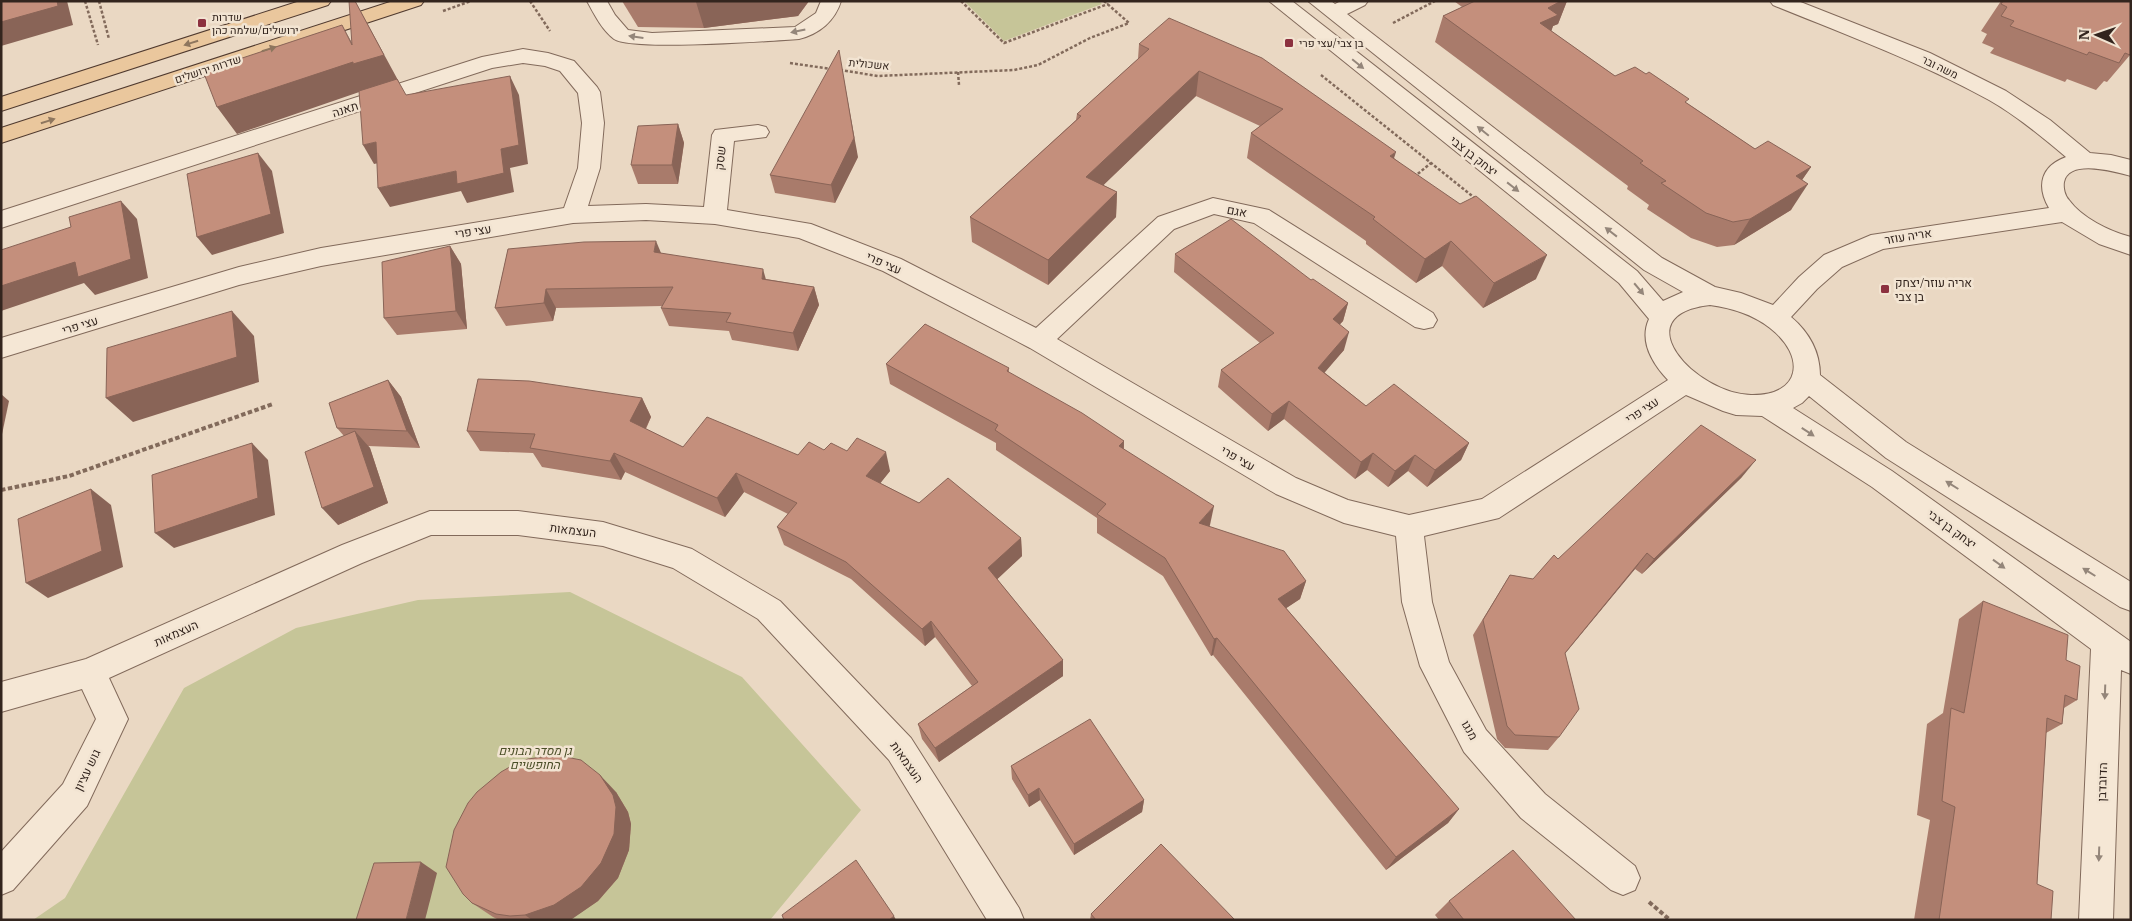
<svg xmlns="http://www.w3.org/2000/svg" width="2132" height="921" font-family="'IBM Plex Serif',Heebo,serif">
  <style>
    .green { fill: #c6c598 }
    .lines { fill: none; stroke-linecap: round; stroke-linejoin: round }
    .minor-casing { stroke: #826a5b; stroke-width: 2 }
    .major-casing { stroke: #503a2f; stroke-width: 2 }
    .path-far1 { stroke: #826a5b; stroke-width: 2.5; stroke-dasharray: 3 2; stroke-linecap: butt }
    .path { stroke: #826a5b; stroke-width: 4; stroke-dasharray: 4.5 2.5; stroke-linecap: butt }
    .minor { fill: #f5e7d5; fill-rule: evenodd }
    .major { fill: #eac79d; fill-rule: evenodd }
    .wall { fill: #a97b6b }
    .shaded-wall { fill: #896457 }
    .building { fill: #c48f7c; stroke: #896457 }
    .oneway { fill: #94867a }
    .oneway2 { fill: #8e765e }
    .poi-dot { fill: #8c313f; stroke: #f2e4d2; stroke-width: 2 }
    .labels { text-anchor: middle; dominant-baseline: central; stroke-width: 5; stroke-linejoin: round; paint-order: stroke }
    .far-poi-label { font-size: 11px; fill: #33251e; stroke: #f2e4d2; text-anchor: start }
    .far-street-label { font-size: 11px; fill: #33251e; stroke: #f2e4d2 }
    .street-label { font-size: 12px; fill: #33251e; stroke: #f2e4d2 }
    .poi-label { font-size: 12px; fill: #33251e; stroke: #f2e4d2; text-anchor: start }
    .park-label { font-size: 12px; font-style: italic; fill: #4a4e27; stroke: #f2e4d2 }
  </style>
  <rect width="100%" height="100%" fill="#ead8c3"/>
  <g class="green">
    <polygon points="964,1 1099,1 1102,4 1004,41"/>
    <polygon points="570,592 742,677 861,810 770,920 33,920 65,898 184,688 296,628 418,600"/>
  </g>
  <g class="lines">
    <defs>
      <g id="minor">
        <path d="M587,1h20l8,14 13,15 24,3 143,-6 21,-14 5,-12h20c-6,20 -22,33 -42,38 -29,2 -167,12 -185,0 -12,-9 -20,-25 -27,-38z"/>
        <path d="M1269,1h23l345,270 26,30 20,-9 -39,-22 -336,-269h23l4,3 6,-3h27l-3,4 -18,9 315,244 53,29 26,6 32,12 26,-28 25,-22 47,-20 178,-27c-13,-22 -8,-42 17,-51 -24,-20 -49,-41 -77,-57 -69,-38 -143,-65 -216,-95l-3,-4h28l132,52 76,38 44,29 40,33 21,2 20,5v16c-15,-4 -62,-18 -67,6 -1,6 1,14 5,18 13,18 40,31 62,37v18l-32,-11 -37,-22 -179,27 -41,18 -25,22 -26,28c18,15 29,35 29,58l86,67 225,140v29l-11,-4 -234,-149 -77,-62 -7,7 -9,5 99,63 239,171v32l-10,-4 -8,250h-34l12,-271 -219,-162 -110,-71 -26,-1 -13,-4 -37,-16 -187,123 -75,18 8,66 17,60 37,68 59,64 90,72 5,12 -5,12 -12,5 -12,-5 -90,-72 -57,-66 -44,-86 -18,-64 -6,-66 -52,-13 -68,-29 -246,-146 -147,-77 -84,-33 -84,-14 -69,-4 -73,3 -252,43 -82,19 -238,73v-20l238,-71 82,-19 243,-40 14,-40 4,-45 -4,-30 -18,-22 -15,-5 -22,-3 -31,5 -491,160v-17l481,-154 41,-8 25,4 26,8 23,26 3,5 4,31 -4,45 -12,38 58,-2 58,3 8,-72 3,-5 43,-5 8,2 3,5 -3,5 -32,4 -7,69 84,14 90,35 135,69 122,-111 55,-19 56,12 164,103 4,7 -4,7 -9,2 -9,-2 -161,-104 -40,-9 -40,15 -117,110 239,139 52,22 61,15 73,-16 186,-119c-16,-17 -29,-39 -19,-61l-30,-36zM1710,305c22,3 42,9 60,23 36,28 32,68 -19,67 -55,-1 -129,-80 -41,-90z"/>
        <polygon points="430,511 518,511 603,522 692,549 780,601 911,738 1019,908 1024,920 987,920 889,760 758,619 673,568 603,546 518,535 431,535 362,563 109,678 128,719 87,806 13,890 1,895 1,852 63,784 96,719 82,689 1,712 1,682 86,659 342,545"/>
      </g>
      <g id="major">
        <polygon points="300,1 331,1 328,5 1,111 1,97"/>
        <polygon points="393,1 424,1 421,5 1,143 1,128"/>
      </g>
    </defs>
    <use href="#minor" class="minor-casing"/>
    <use href="#major" class="major-casing"/>
    <g class="path-far1">
      <polyline points="85,1 98,45"/>
      <polyline points="99,1 109,39"/>
      <polyline points="530,1 550,31"/>
      <polyline points="961,1 1004,43 1108,4"/>
      <polyline points="443,11 471,1"/>
      <polyline points="1393,23 1435,1"/>
      <polyline points="790,63 831,69"/>
      <polyline points="840,70 878,76 1014,70 1038,65 1090,38 1129,23 1104,1"/>
      <polyline points="958,72 959,85"/>
      <polyline points="1321,75 1476,199"/>
      <polyline points="1414,177 1431,163"/>
    </g>
    <g class="path">
      <polyline points="1,490 69,476 273,404"/>
      <polyline points="1649,902 1670,920"/>
    </g>
    <use href="#minor" class="minor"/>
    <use href="#major" class="major"/>
  </g>
  <g class="wall">
    <polygon points="622,1 809,1 798,16 704,28 638,27"/>
    <polygon points="1454,1 1567,1 1558,24 1553,26 1551,31 1615,76 1687,103 1755,149 1811,167 1802,180 1791,210 1734,245 1717,247 1691,238 1647,209 1649,205 1627,189 1628,186 1435,42 1443,16 1462,7"/>
    <polygon points="2001,1 2131,1 2130,55 2107,82 2104,81 2096,90 2067,79 2065,82 1990,53 1994,48 1982,43 1987,34 1981,31"/>
    <polygon points="1139,44 1394,158 1536,279 1483,308 1442,266 1416,283 1366,244 1366,241 1247,158 1251,133 1260,126 1196,96 1103,185 1117,192 1116,217 1048,285 972,242 970,217 1076,120 1077,114 1138,59"/>
    <polygon points="678,124 684,143 678,184 638,184 631,165"/>
    <polygon points="858,157 835,203 775,193 770,175"/>
    <polygon points="450,246 461,264 467,329 397,335 384,318"/>
    <polygon points="508,249 661,253 766,279 814,287 819,305 798,351 732,340 729,331 669,326 661,308 663,306 556,308 553,321 506,326 495,308"/>
    <polygon points="1175,254 1311,280 1348,303 1343,321 1340,324 1344,350 1324,372 1366,406 1469,443 1461,460 1427,487 1408,471 1388,487 1367,470 1355,479 1284,419 1268,431 1218,387 1221,370 1260,343 1174,272"/>
    <polygon points="886,364 1009,368 1009,373 1124,441 1124,449 1210,525 1209,527 1306,581 1300,599 1286,608 1459,809 1448,823 1386,870 1213,655 1211,656 1163,576 1097,533 1097,518 996,450 996,443 890,384"/>
    <polygon points="388,380 401,397 420,448 368,446 370,448 388,503 338,525 344,436 337,428"/>
    <polygon points="642,398 651,417 646,429 683,447 798,455 824,450 890,471 880,483 919,503 1021,538 1022,556 997,579 1063,660 1063,676 939,762 922,739 918,724 972,686 935,637 925,646 851,579 784,545 777,527 788,514 744,492 725,517 625,472 621,480 542,467 533,453 480,451 467,431"/>
    <polygon points="1742,477 1642,574 1635,569 1565,653 1559,737 1548,750 1505,748 1497,739 1473,635 1510,575 1533,579 1558,559"/>
    <polygon points="1983,601 2066,660 2077,700 2064,708 2062,724 2046,733 2037,884 2051,920 1914,920 1930,820 1917,815 1927,724 1943,713 1959,619"/>
    <polygon points="1011,766 1144,800 1142,812 1074,855 1040,800 1029,807 1012,779"/>
    <polygon points="616,792 628,812 631,824 629,850 618,878 598,901 570,920 499,920 493,917 472,903"/>
    <polygon points="1449,901 1576,920 1439,920 1435,915"/>
    <polygon points="1091,914 1235,920 1090,920"/>
  </g>
  <g class="shaded-wall">
    <polygon points="57,1 67,1 73,25 1,46 1,22"/>
    <polygon points="355,1 399,82 368,89 237,134 217,107 352,45 342,25 357,52"/>
    <polygon points="809,1 798,16 704,28 696,2"/>
    <polygon points="1561,1 1567,1 1558,24 1553,26 1548,41 1540,23 1548,8"/>
    <polygon points="842,69 858,157 835,203 831,185"/>
    <polygon points="1199,71 1196,96 1086,202 1086,177"/>
    <polygon points="510,76 519,95 528,164 510,168 514,192 467,203 461,191 390,207 378,188 456,171 501,149"/>
    <polygon points="678,124 684,143 678,184 672,165"/>
    <polygon points="376,142 388,161 374,164 363,145"/>
    <polygon points="1396,152 1388,177 1390,156"/>
    <polygon points="258,153 272,171 284,233 212,255 197,237"/>
    <polygon points="1811,167 1793,193 1796,176"/>
    <polygon points="1808,184 1791,210 1734,245 1750,219"/>
    <polygon points="1117,192 1116,217 1048,285 1048,260"/>
    <polygon points="121,201 137,219 148,278 95,295 84,283 1,311 1,286"/>
    <polygon points="656,241 664,260 654,252"/>
    <polygon points="1451,241 1442,266 1416,283 1425,259"/>
    <polygon points="450,246 461,264 467,329 456,311"/>
    <polygon points="1547,255 1536,279 1483,308 1494,283"/>
    <polygon points="763,269 768,287 762,279"/>
    <polygon points="814,287 819,305 798,351 793,333"/>
    <polygon points="546,289 556,308 553,321 544,303"/>
    <polygon points="1348,303 1343,321 1328,337 1333,319"/>
    <polygon points="232,311 254,336 259,382 133,422 106,398"/>
    <polygon points="1349,332 1344,350 1314,385 1318,368"/>
    <polygon points="388,380 401,397 420,448 407,431"/>
    <polygon points="1,394 9,401 1,439"/>
    <polygon points="642,398 651,417 640,440 630,421"/>
    <polygon points="1289,401 1284,419 1268,431 1272,414"/>
    <polygon points="355,431 370,448 388,503 338,525 322,508"/>
    <polygon points="1124,441 1123,461 1119,446"/>
    <polygon points="252,443 268,460 275,515 174,548 155,533"/>
    <polygon points="1469,443 1461,460 1427,487 1435,470"/>
    <polygon points="886,452 890,471 871,495 866,476"/>
    <polygon points="614,453 625,472 621,480 610,461"/>
    <polygon points="1373,453 1367,470 1355,479 1361,462"/>
    <polygon points="1415,455 1408,471 1388,487 1395,471"/>
    <polygon points="1756,460 1742,477 1642,574 1654,559"/>
    <polygon points="736,473 744,492 725,517 717,498"/>
    <polygon points="91,489 111,505 123,567 48,598 26,583"/>
    <polygon points="1214,506 1210,525 1196,542 1199,523"/>
    <polygon points="1021,538 1022,556 990,586 988,568"/>
    <polygon points="1647,553 1635,569 1554,667 1565,653"/>
    <polygon points="1306,581 1300,599 1273,617 1278,599"/>
    <polygon points="931,621 935,637 925,646 922,629"/>
    <polygon points="1217,638 1213,655 1211,656 1214,639"/>
    <polygon points="1063,660 1063,676 939,762 935,748"/>
    <polygon points="600,775 616,792 628,812 631,824 629,850 618,878 598,901 572,919 532,920 525,915"/>
    <polygon points="1039,788 1040,800 1029,807 1028,795"/>
    <polygon points="1144,800 1142,812 1074,855 1074,844"/>
    <polygon points="1459,809 1448,823 1386,870 1396,857"/>
    <polygon points="421,862 437,873 425,920 406,920"/>
    <polygon points="894,916 896,920 889,920"/>
  </g>
  <g class="building">
    <polygon points="1,1 57,1 58,6 1,22"/>
    <polygon points="349,1 355,1 384,55 353,64 353,62 217,107 203,71 342,25 352,45"/>
    <polygon points="1475,1 1561,1 1548,8 1558,15 1540,23 1615,76 1635,67 1646,74 1649,72 1689,99 1685,102 1755,149 1768,141 1811,167 1796,176 1808,184 1750,219 1733,222 1706,213 1661,183 1666,181 1640,163 1643,161 1443,16"/>
    <polygon points="2003,1 2131,1 2131,54 2130,55 2125,53 2119,63 2089,52 2087,55 2010,26 2014,21 2001,16 2007,7 2001,4"/>
    <polygon points="1169,18 1262,58 1396,152 1390,156 1460,204 1476,196 1547,255 1494,283 1451,241 1425,259 1373,219 1375,217 1251,133 1283,109 1199,71 1086,177 1117,192 1048,260 970,217 1081,116 1077,114 1149,49 1139,44"/>
    <polygon points="839,50 854,138 831,185 770,175"/>
    <polygon points="510,76 519,145 501,149 504,173 457,184 456,171 378,188 376,142 363,145 359,91 397,79 406,95"/>
    <polygon points="678,124 672,165 631,165 638,126"/>
    <polygon points="258,153 271,214 197,237 187,174"/>
    <polygon points="121,201 131,259 78,277 75,262 1,286 1,250 71,227 69,217"/>
    <polygon points="1231,219 1311,280 1313,279 1348,303 1333,319 1349,332 1318,368 1366,406 1394,384 1469,443 1435,470 1415,455 1395,471 1373,453 1361,462 1289,401 1272,414 1221,370 1274,333 1175,254"/>
    <polygon points="656,241 654,252 763,269 762,279 814,287 793,333 726,322 731,313 661,308 673,287 546,289 544,303 495,308 508,249 584,242"/>
    <polygon points="450,246 456,311 384,318 382,262"/>
    <polygon points="232,311 237,357 106,398 107,348"/>
    <polygon points="925,324 1009,368 1007,371 1082,413 1124,441 1119,446 1214,506 1199,523 1284,551 1306,581 1278,599 1459,809 1396,857 1217,638 1214,639 1165,558 1097,514 1106,504 995,430 998,425 886,364"/>
    <polygon points="478,379 529,381 642,398 630,421 683,447 707,417 798,455 809,442 824,450 831,443 847,451 857,438 886,452 866,476 919,503 948,478 1021,538 988,568 1063,660 935,748 918,724 978,682 931,621 922,629 846,562 777,527 797,503 736,473 717,498 614,453 610,461 530,448 535,434 467,431"/>
    <polygon points="388,380 407,431 337,428 329,403"/>
    <polygon points="1701,425 1756,460 1654,559 1647,553 1565,653 1579,709 1559,737 1515,735 1507,726 1483,620 1510,575 1533,579 1554,555 1558,559"/>
    <polygon points="355,431 374,487 322,508 305,452"/>
    <polygon points="252,443 258,498 155,533 152,475"/>
    <polygon points="91,489 102,551 26,583 18,519"/>
    <polygon points="1983,601 2068,635 2066,660 2080,666 2077,700 2065,695 2062,724 2047,718 2037,884 2053,891 2051,920 1939,920 1955,807 1942,801 1951,708 1964,713"/>
    <polygon points="1090,719 1144,800 1074,844 1039,788 1028,795 1011,766"/>
    <polygon points="556,755 581,760 600,775 613,795 616,807 614,834 601,863 581,887 554,905 525,915 510,916 496,914 472,903 463,894 446,867 454,830 468,803 477,792 501,772 515,764 528,759"/>
    <polygon points="1161,844 1235,920 1096,920 1091,914"/>
    <polygon points="1513,850 1576,920 1464,920 1449,901"/>
    <polygon points="856,860 894,916 889,920 784,920 782,915"/>
    <polygon points="421,862 406,920 356,920 374,863"/>
  </g>
  <defs><path id="oneway-solid" d="M-6-.8H1V-3.2L6.5 0L1 3.2V.8H-6Z" transform="scale(1.25)"/></defs>
  <g class="oneway">
    <use href="#oneway-solid" transform="translate(798 31) rotate(168)"/>
    <use href="#oneway-solid" transform="translate(636 37) rotate(-172)"/>
    <use href="#oneway-solid" transform="translate(1358 64) rotate(39)"/>
    <use href="#oneway-solid" transform="translate(1483 131) rotate(-141)"/>
    <use href="#oneway-solid" transform="translate(1513 187) rotate(38)"/>
    <use href="#oneway-solid" transform="translate(1611 232) rotate(-142)"/>
    <use href="#oneway-solid" transform="translate(1639 289) rotate(50)"/>
    <use href="#oneway-solid" transform="translate(1808 432) rotate(33)"/>
    <use href="#oneway-solid" transform="translate(1952 485) rotate(-148)"/>
    <use href="#oneway-solid" transform="translate(1999 564) rotate(36)"/>
    <use href="#oneway-solid" transform="translate(2089 572) rotate(-148)"/>
    <use href="#oneway-solid" transform="translate(2105 692) rotate(92)"/>
    <use href="#oneway-solid" transform="translate(2099 854) rotate(92)"/>
  </g>
  <g class="oneway2">
    <use href="#oneway-solid" transform="translate(191 43) rotate(162)"/>
    <use href="#oneway-solid" transform="translate(269 49) rotate(-18)"/>
    <use href="#oneway-solid" transform="translate(48 121) rotate(-18)"/>
  </g>
  <g class="poi-dot">
    <rect x="197" y="18" width="10" height="10" rx="2.5"/>
    <rect x="1284" y="38" width="10" height="10" rx="2.5"/>
    <rect x="1880" y="284" width="10" height="10" rx="2.5"/>
  </g>
  <g class="labels">
    <g class="far-poi-label">
      <text x="212" y="17">שדרות<tspan x="212" dy="13">ירושלים/שלמה כהן</tspan></text>
      <text x="1299" y="43">בן צבי/עצי פרי</text>
    </g>
    <g class="far-street-label">
      <text transform="translate(869 64) rotate(5)">אשכולית</text>
      <text transform="translate(1940 67) rotate(26)">משה ובר</text>
      <text transform="translate(208 69) rotate(-18)">שדרות ירושלים</text>
    </g>
    <g class="street-label">
      <text transform="translate(345 109) rotate(-18)">תאנה</text>
      <text transform="translate(1474 156) rotate(38)">יצחק בן צבי</text>
      <text transform="translate(720 158) rotate(-84)">שסק</text>
      <text transform="translate(1237 211) rotate(11)">אגם</text>
      <text transform="translate(473 231) rotate(-9)">עצי פרי</text>
      <text transform="translate(1908 236) rotate(-9)">אריה עוזר</text>
      <text transform="translate(884 263) rotate(24)">עצי פרי</text>
      <text transform="translate(80 325) rotate(-17)">עצי פרי</text>
      <text transform="translate(1642 410) rotate(-33)">עצי פרי</text>
      <text transform="translate(1238 458) rotate(30)">עצי פרי</text>
      <text transform="translate(1952 529) rotate(36)">יצחק בן צבי</text>
      <text transform="translate(573 530) rotate(7)">העצמאות</text>
      <text transform="translate(176 633) rotate(-24)">העצמאות</text>
      <text transform="translate(1470 730) rotate(60)">מנגו</text>
      <text transform="translate(907 762) rotate(55)">העצמאות</text>
      <text transform="translate(87 770) rotate(-64)">גוש עציון</text>
      <text transform="translate(2102 782) rotate(-88)">הדובדבן</text>
    </g>
    <g class="poi-label">
      <text x="1895" y="282">אריה עוזר/יצחק<tspan x="1895" dy="14">בן צבי</tspan></text>
    </g>
    <g class="park-label">
      <text x="535" y="750">גן מסדר הבונים<tspan x="535" dy="14">החופשיים</tspan></text>
    </g>
  </g>
  <rect width="2132" height="921" fill="none" stroke="#33251e" stroke-width="5"/>
  <g transform="translate(2097 35) rotate(272)" stroke="#f2e4d2" stroke-width="4" paint-order="stroke">
  <path d="M0-4L9 19L0 12L-9 19Z" fill="#33251e"/>
  <text y="-8" font-size="14" font-weight="bold" text-anchor="middle" fill="#33251e">N</text>
  </g>
</svg>
